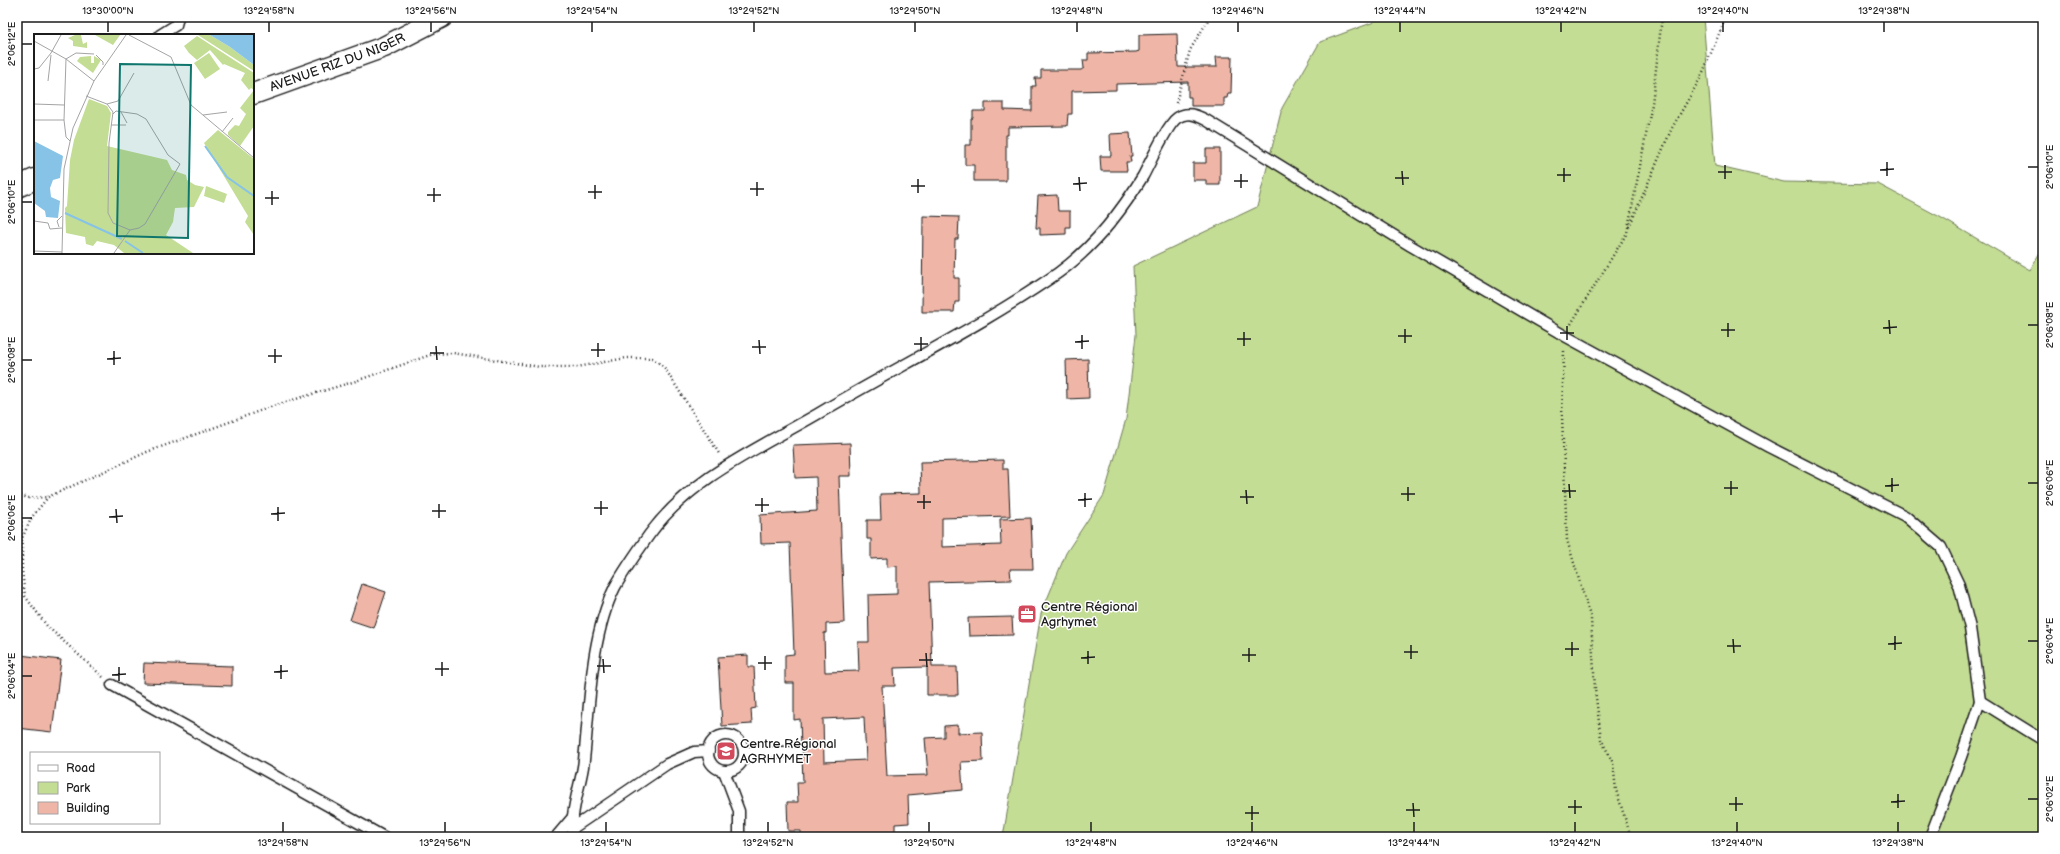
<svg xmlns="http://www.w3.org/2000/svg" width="2060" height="854" font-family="'Balsamiq Sans',sans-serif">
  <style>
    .green { fill: #c3dd94; stroke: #707c58 }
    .building { fill: #efb6a7; stroke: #1c1c1c; fill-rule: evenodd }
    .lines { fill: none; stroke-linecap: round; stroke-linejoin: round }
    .service-casing { stroke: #1c1c1c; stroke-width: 13 }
    .minor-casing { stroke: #1c1c1c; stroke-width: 23 }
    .path { stroke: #1c1c1c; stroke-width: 2.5; stroke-dasharray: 1 3; stroke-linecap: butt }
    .service { stroke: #fff; stroke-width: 10 }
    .minor { stroke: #fff; stroke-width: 20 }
    .ticks { fill: none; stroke: #1c1c1c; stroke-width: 1.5 }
    .labels { text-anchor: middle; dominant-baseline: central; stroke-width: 3; stroke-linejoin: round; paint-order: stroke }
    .street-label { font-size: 13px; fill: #1c1c1c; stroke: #fff }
    .poi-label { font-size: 13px; fill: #1c1c1c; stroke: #fff; text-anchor: start }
    .inset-river { fill: none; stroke: #87c3e6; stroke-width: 2 }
    .inset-road { fill: none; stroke: #a4a4a4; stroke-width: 1 }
    .view { fill: #0f766e; fill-opacity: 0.15; stroke: #0f766e; stroke-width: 2 }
    .inset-edge { fill: none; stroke: #1c1c1c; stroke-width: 2 }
    .neatline { fill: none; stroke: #1c1c1c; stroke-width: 1.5 }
    .ticks-label { font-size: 10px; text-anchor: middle; fill: #1c1c1c }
  </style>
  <rect width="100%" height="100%" fill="#fff"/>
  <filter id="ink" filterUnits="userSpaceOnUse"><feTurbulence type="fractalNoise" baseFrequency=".025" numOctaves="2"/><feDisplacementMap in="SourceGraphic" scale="8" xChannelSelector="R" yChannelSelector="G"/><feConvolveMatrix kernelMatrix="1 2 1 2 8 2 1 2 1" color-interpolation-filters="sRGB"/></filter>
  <g filter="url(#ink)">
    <polygon class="green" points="1377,17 1703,17 1715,166 1784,182 1878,184 1940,217 2030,270 2043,247 2043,837 1003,837 1041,614 1066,553 1104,495 1126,419 1136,335 1133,266 1257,207 1282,108 1320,42 1374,22"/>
    <g class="building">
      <polygon points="1177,34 1178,67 1217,67 1216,57 1232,57 1231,93 1228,93 1227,98 1224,98 1224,106 1191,106 1191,97 1188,97 1188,82 1116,84 1116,90 1072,91 1072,114 1068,114 1067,126 1008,127 1008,135 1006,135 1006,181 974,181 974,165 965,165 965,145 971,145 971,119 973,118 973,111 985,111 985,103 1004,103 1004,110 1032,111 1032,86 1036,86 1035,78 1041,78 1041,70 1081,70 1084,68 1083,60 1088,60 1088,53 1136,52 1139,51 1139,35"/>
      <polygon points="1130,133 1132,156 1130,156 1131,162 1126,162 1127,171 1101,171 1100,156 1111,156 1110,134"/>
      <polygon points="1206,149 1220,149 1220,185 1206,185 1206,180 1193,180 1193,163 1206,163"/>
      <polygon points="1057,195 1058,211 1070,211 1070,227 1066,227 1066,234 1040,235 1040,228 1036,228 1038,196"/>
      <polygon points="923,216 959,217 958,239 955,239 954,278 959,278 959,302 955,302 954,312 922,312"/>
      <polygon points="1088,359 1089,398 1067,399 1066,360"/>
      <path d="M850,443l1,33h-12l5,147 -18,1v9h-2l1,39 34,-1 -1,-29h11l-1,-47 29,-1v-28l-10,1v-9l-16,1v-20h-4v-19h14l-1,-26 41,-1 -1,-31 83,-2v9h5l2,47 -68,2v29l59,-2 -1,-26 31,-1 2,51h-23l1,11 -82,2 3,85h25l1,28h-31v-28l-33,1 1,18h-13l5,90 41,-1 -3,-37 19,-1v-11l14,-1v8l24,-1 1,29 -22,1 2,28 -55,5 1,28 -14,1v10l-94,3v-6h-13l-1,-29h11l-1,-20h6l-1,-26 1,-4 -2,-6 -1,-27 -6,1v-37h-9v-28l9,-1 -4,-111 -29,1 -1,-29 57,-4 -1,-34 -21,1 -2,-33zM864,717l2,43 -42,2 -1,-43z"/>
      <polygon points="362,584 386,592 374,628 350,620"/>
      <polygon points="1012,617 1013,635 969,636 968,618"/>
      <polygon points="20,655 61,660 52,732 17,728 17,678"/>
      <polygon points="748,655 748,667 754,667 756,708 751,709 752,724 722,726 718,657"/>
      <polygon points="144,663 232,666 232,686 143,683"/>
    </g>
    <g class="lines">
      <defs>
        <g id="service">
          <polyline points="160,35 176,25 178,17"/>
          <polyline points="112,685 384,837"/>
          <circle cx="726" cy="753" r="18"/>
          <polyline points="744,752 797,752"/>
          <polyline points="724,771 739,811 739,837"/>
          <polyline points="573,828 667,764 694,752 709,751"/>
          <polyline points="556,837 573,817"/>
          <path d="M572,837c1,-7 0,-14 1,-21 2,-19 9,-37 11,-56 6,-55 6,-123 31,-173 10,-18 22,-35 34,-52 43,-59 111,-87 172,-123 78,-46 162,-87 237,-139 35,-25 63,-61 85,-97 7,-13 24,-51 34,-58 10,-7 19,-3 29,2l205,126 154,90 204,111 136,69 36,31 18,38 11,43 10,73"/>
          <polyline points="1930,837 1961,757 1980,701 2043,740"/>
        </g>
        <g id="minor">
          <path id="s1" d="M253,94l131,-47 58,-30"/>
          <polyline points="17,187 35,179"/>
        </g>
      </defs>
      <use href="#service" class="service-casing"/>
      <use href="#minor" class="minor-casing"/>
      <g class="path">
        <polyline points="1176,103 1190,50 1210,17"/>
        <polyline points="1629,227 1672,128 1701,77 1726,17"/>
        <polyline points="1571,324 1627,233 1652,104 1662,17"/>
        <polyline points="1564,351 1562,416 1567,540 1591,619 1595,689 1601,739 1613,763 1616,790 1631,837"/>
        <polyline points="17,494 21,513 22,538"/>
        <polyline points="17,494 28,498 48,497"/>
        <polyline points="103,677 47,626 25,596 22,570 22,538 32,517 48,497 147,452 276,405 356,381 433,354 453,353 540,367 577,367 626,358 652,358 664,367 720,455"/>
      </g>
      <use href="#service" class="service"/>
      <use href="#minor" class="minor"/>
    </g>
  </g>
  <path class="ticks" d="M108,22v10M269,22v10M431,22v10M592,22v10M754,22v10M915,22v10M1077,22v10M1238,22v10M1400,22v10M1561,22v10M1723,22v10M1884,22v10M22,44h10M1887,162v14M1725,165v14M2028,167h10M1564,168v14M1880,170l14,-1M1402,171l1,14M1718,172h14M1241,174v14M1557,175h14M1079,177l1,14M1395,178h14M918,179v14M1234,181h14M757,182v14M1073,184l14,-1M595,185v14M911,186h14M434,188v14M750,189h14M272,191v14M588,192h14M427,195h14M265,198h14M22,202h10M1889,320l1,14M1728,323v14M2028,325h10M1567,326v14M1883,328l14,-1M1405,329v14M1721,330h14M1244,332v14M1560,333h14M1082,335v14M1398,336h14M921,337v14M1237,339h14M759,340l1,14M1075,342l14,-1M598,343v14M914,344h14M436,346l1,14M752,347h14M275,349v14M591,350h14M114,351v14M430,353h14M268,356h14M107,359l14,-1M22,360h10M1892,478v14M1731,481v14M2028,483h10M1569,484l1,14M1885,486l14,-1M1408,487v14M1724,488h14M1246,490l1,14M1562,491h14M1085,493v14M1401,494h14M924,495v14M1240,497h14M762,498v14M1078,500l14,-1M601,501v14M917,502h14M439,504v14M755,505h14M278,507v14M594,508h14M116,509l1,14M432,511h14M271,514l14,-1M109,517l14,-1M22,518h10M1895,636v14M1733,639l1,14M2028,641h10M1572,642v14M1888,644l14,-1M1411,645v14M1727,646h14M1249,648v14M1565,649h14M1088,651v13M1404,652h14M926,653l1,14M1242,655h14M765,656v14M1081,658l14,-1M603,659l1,14M919,660h14M442,662v14M758,663h14M281,665v14M597,666h14M119,667v14M435,669h14M274,672l14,-1M112,675l14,-1M22,676h10M1898,794v14M1736,797v14M2028,799h10M1575,800v14M1891,802l14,-1M1413,803l1,14M1729,804h14M1252,806v14M1568,807h14M1406,810h14M1245,813h14M283,822v10M445,822v10M606,822v10M768,822v10M929,822v10M1091,822v10M1252,822v10M1414,822v10M1575,822v10M1737,822v10M1898,822v10"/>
  <defs>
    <symbol id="office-square" viewBox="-11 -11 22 22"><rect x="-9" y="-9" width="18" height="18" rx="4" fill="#d1495b" stroke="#fff"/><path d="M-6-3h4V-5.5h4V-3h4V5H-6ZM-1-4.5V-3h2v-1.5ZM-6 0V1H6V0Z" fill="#fff"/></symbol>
    <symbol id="university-square" viewBox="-11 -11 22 22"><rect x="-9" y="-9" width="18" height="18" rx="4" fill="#d1495b" stroke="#fff"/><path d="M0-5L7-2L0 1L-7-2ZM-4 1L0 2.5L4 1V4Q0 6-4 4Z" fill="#fff"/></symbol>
  </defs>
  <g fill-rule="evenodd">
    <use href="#office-square" x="1016" y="603" width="22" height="22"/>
    <use href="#university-square" x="715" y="740" width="22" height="22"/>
  </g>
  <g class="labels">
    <g class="street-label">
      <text stroke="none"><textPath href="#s1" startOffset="90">AVENUE RIZ DU NIGER</textPath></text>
    </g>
    <g class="poi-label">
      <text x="1041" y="607">Centre Régional<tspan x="1041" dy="15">Agrhymet</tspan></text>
      <text x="740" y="744">Centre Régional<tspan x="740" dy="15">AGRHYMET</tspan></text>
    </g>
  </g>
  <g transform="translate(34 34)">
    <rect width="220" height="220" fill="#fff"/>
    <path d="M41,1h6l2,9 4,-2v6l-14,-2v-5l-5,-3zM61,1h25l-7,10zM164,1h12l20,12 24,18v6zM163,2l57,37v17l-3,-2 -2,2 -8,-10 4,-7 -21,-9 -1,1 -13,-15 -13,10 -8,-7 -5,-7zM175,19l11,16 -15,10 -11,-16zM57,22v7h3v-7l7,4 -8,13 -16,-12 3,-4zM220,56v36l-14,20 -12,-11v-3l7,-7 4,1 7,-12 -6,-6zM55,65l18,7 4,7 -4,33 60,14 5,10 14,5 1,5 8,5 9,2 -10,20 -19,1 -2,14 -7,13 27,18h-69l-10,-8 -17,-4 -4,5 -7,-2 -1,-7 -19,-4 -1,-25 2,-2 3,-46 4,-20zM184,96l36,29v76l-9,-13 3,-6 -44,-73zM172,152l21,8 -3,9 -20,-7z" fill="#c3dd94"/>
    <path d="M176,1h44v30l-24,-18zM0,107l29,15 -3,22 -7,2 -3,8 1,9 9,4 -2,17 -12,-1 -1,-6 -11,-8z" fill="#87c3e6"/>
    <path class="inset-river" d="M171,112l22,31 27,19M31,179l57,26M91,207l18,12"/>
    <path class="inset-road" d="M95,1l42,22 20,48 63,53M0,7l32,18 28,22M62,21l7,7v3M0,35l5,-1 12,-15 10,-18M14,47l3,-26M52,62l21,8 6,8 -4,31 -1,70 5,10 17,7 -16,23M0,70l30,1M73,70l11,-3 16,-28M87,78l6,11M79,80l3,-3 21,3 9,5 22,36 12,9 -35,60 -6,4 -9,2M169,81l24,-3M0,86h30M77,91h15M188,98l11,-14M36,107l-4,-4 -2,-17 2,-61 10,-6 18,1M0,187l14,2 2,6 12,-1M25,193l-2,-6 5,-5M0,217l28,1M28,219l2,-84 9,-41 21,-47 32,-46"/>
    <path class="view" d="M86,30l71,1 -3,173 -71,-2z"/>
    <rect width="220" height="220" class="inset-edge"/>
  </g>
  <rect width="2060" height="854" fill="none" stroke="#fff" stroke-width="44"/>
  <rect x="30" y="752" width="130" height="72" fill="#ffffff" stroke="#a4a4a4"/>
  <rect x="38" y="765" width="20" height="6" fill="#ffffff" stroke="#a4a4a4"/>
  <text x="66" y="772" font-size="12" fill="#1c1c1c">Road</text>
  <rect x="38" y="782" width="20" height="12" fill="#c3dd94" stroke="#a4a4a4"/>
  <text x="66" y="792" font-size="12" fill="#1c1c1c">Park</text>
  <rect x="38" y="802" width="20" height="12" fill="#efb6a7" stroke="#a4a4a4"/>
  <text x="66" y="812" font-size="12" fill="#1c1c1c">Building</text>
  <rect x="22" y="22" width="2016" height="810" class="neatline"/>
  <g class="ticks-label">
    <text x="108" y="14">13°30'00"N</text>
    <text x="269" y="14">13°29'58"N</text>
    <text x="431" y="14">13°29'56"N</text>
    <text x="592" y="14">13°29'54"N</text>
    <text x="754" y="14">13°29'52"N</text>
    <text x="915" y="14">13°29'50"N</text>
    <text x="1077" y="14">13°29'48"N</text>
    <text x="1238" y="14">13°29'46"N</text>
    <text x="1400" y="14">13°29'44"N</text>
    <text x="1561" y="14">13°29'42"N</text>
    <text x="1723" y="14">13°29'40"N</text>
    <text x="1884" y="14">13°29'38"N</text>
    <text transform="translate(11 44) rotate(-90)" y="4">2°06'12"E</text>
    <text transform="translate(2049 167) rotate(-90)" y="4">2°06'10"E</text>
    <text transform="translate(11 202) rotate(-90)" y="4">2°06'10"E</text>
    <text transform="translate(2049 325) rotate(-90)" y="4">2°06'08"E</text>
    <text transform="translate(11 360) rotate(-90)" y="4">2°06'08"E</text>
    <text transform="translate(2049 483) rotate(-90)" y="4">2°06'06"E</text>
    <text transform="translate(11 518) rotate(-90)" y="4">2°06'06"E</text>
    <text transform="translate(2049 641) rotate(-90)" y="4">2°06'04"E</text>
    <text transform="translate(11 676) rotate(-90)" y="4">2°06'04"E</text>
    <text transform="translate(2049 799) rotate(-90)" y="4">2°06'02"E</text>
    <text x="283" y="846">13°29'58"N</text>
    <text x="445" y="846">13°29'56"N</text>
    <text x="606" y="846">13°29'54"N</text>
    <text x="768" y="846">13°29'52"N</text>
    <text x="929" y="846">13°29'50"N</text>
    <text x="1091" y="846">13°29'48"N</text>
    <text x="1252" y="846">13°29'46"N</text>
    <text x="1414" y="846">13°29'44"N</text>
    <text x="1575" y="846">13°29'42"N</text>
    <text x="1737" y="846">13°29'40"N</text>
    <text x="1898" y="846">13°29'38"N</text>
  </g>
</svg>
